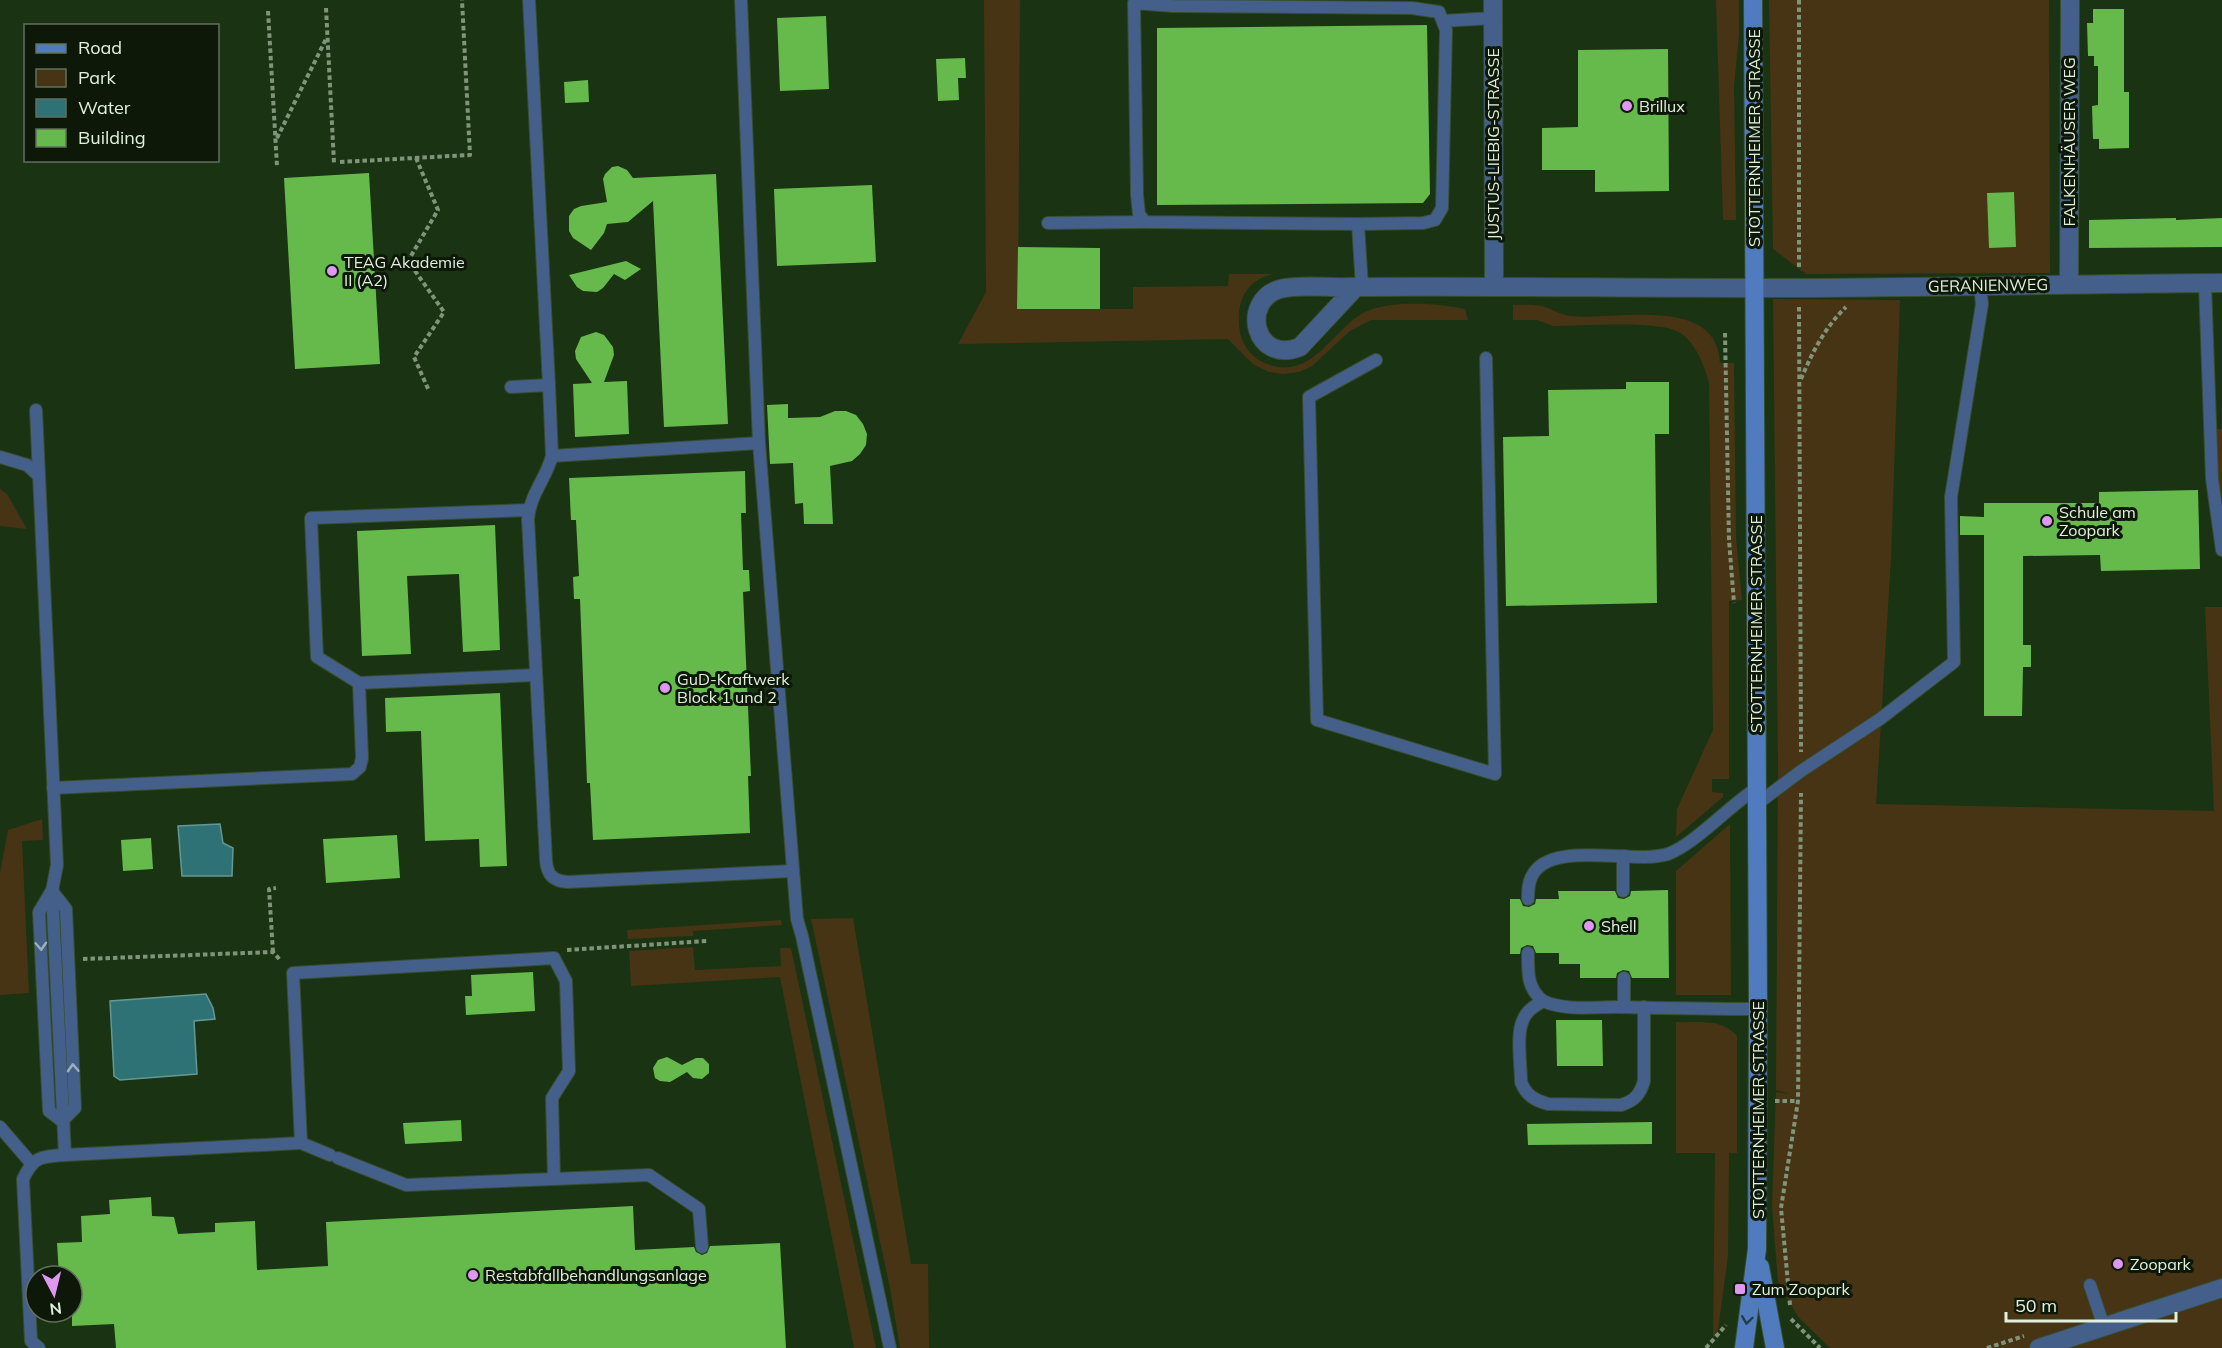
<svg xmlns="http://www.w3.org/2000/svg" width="2222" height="1348" font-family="Mulish,sans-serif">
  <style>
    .green { fill: #473414; fill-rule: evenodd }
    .water { fill: #2f7275; stroke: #659894; stroke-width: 1.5 }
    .building { fill: #66ba4b }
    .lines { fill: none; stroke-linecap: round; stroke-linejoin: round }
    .lane-casing { stroke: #364e2e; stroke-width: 14 }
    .street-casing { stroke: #364e2e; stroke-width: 20 }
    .secondary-casing { stroke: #364e2e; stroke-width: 20 }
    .path { stroke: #80947a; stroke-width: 4; stroke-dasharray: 4.5 3; stroke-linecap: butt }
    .lane { stroke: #44608a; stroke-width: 12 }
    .street { stroke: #44608a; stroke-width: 18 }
    .secondary { stroke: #507cbf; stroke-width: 18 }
    .oneway { stroke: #9bb0b8 }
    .oneway2 { stroke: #243b49 }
    .poi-dot { fill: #de98f2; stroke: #0d1809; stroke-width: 2 }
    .labels { text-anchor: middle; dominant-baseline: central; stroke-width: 6; stroke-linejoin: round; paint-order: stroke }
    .poi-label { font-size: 16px; fill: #e2f1dd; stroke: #0d1809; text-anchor: start }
    .street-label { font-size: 16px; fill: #e2f1dd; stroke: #0d1809 }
  </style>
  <rect width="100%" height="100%" fill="#1a3312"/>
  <g class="green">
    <path d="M984,0h36l-2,309h115v-22l95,-1 1,-12h44c-10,3 -20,7 -26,16 -6,8 -8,18 -8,26 -2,27 13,47 40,51 38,5 56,-40 86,-55 24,-12 73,-9 100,-3l3,11h-97l-21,11 -38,35 -13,6 -16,2 -14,-2 -16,-8 -25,-25 -270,5 28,-52z"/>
    <polygon points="1716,0 1739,0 1739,36 1734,86 1736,220 1723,220"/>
    <path d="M1769,0h280l1,273 -244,1 -33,-25zM2013,192l3,55 -26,1 -2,-55z"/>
    <polygon points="1773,299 1900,300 1891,558 1876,804 2214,811 2205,607 2222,607 2222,1348 1830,1348 1798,1317 1778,1282 1772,1206 1776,1092 1790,1094 1776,1090 1778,765"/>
    <path d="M1513,305c10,0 22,-1 32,2 9,3 16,8 26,9 44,5 146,-22 149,47h14l2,175 6,62 -13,1v178h-17v13l11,1v4l-47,40 1,-28 36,-79 -4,-347c-5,-18 -13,-40 -30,-51 -22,-12 -98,-6 -126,-6l-16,-6h-24z"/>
    <polygon points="2215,429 2222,429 2222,516 2217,485"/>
    <polygon points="0,489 7,494 27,529 0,526"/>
    <polygon points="42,819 43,840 22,841 29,993 0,995 0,873 8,830"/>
    <polygon points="1730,824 1731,995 1676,995 1676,871"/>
    <polygon points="853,918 911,1264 928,1264 929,1348 900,1348 890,1288 811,919"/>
    <polygon points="781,920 782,925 693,931 693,936 628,939 627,930"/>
    <polygon points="693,947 695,970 781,966 780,948 791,948 876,1348 854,1348 780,977 631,986 629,951"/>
    <path d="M1676,1022c21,1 46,-4 61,14v117h-8l-1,103 -10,74 -5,8 2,-185h-39z"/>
  </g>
  <g class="water">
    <polygon points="220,824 223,843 233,848 232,876 182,876 178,826"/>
    <polygon points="206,994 213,1008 215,1019 194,1021 197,1074 120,1080 114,1076 110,1001"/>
  </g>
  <g class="building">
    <polygon points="2093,9 2124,9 2124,92 2129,92 2129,148 2099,149 2099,139 2093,139 2092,106 2098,105 2098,66 2094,66 2094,56 2088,56 2087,23 2093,23"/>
    <polygon points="826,16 829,89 780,91 777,18"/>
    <polygon points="1427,25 1430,194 1423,203 1157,205 1157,28"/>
    <polygon points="1668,49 1669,191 1595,192 1595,170 1542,170 1542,128 1578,127 1578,50"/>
    <polygon points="965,58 966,78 958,78 959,100 938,101 936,59"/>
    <polygon points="588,80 589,102 565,103 564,82"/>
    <polygon points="618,166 627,170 633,178 716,174 728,424 664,427 653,201 628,222 607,224 604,233 591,250 573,238 569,231 569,216 574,209 581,206 607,202 603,179 605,174 612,167"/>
    <polygon points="369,173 380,364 295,369 284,178"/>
    <polygon points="872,185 876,262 777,266 774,189"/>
    <polygon points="2014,192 2016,247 1989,248 1987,193"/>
    <polygon points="2176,218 2176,220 2222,218 2222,247 2089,248 2089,220"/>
    <polygon points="1018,247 1100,248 1100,309 1017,309"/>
    <polygon points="626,261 641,269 625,280 614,274 603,288 597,292 583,291 577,287 569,275"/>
    <polygon points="596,332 604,335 613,347 614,355 604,382 627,381 629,434 575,437 573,384 592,383 576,359 575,351 581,337"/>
    <polygon points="1626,382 1669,382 1669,434 1655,434 1657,603 1506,606 1503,437 1549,436 1548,390 1626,389"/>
    <polygon points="788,404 788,418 820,417 835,411 846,411 856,415 863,424 867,434 866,445 860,454 852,461 830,466 833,524 804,524 803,503 795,504 793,463 770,464 767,405"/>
    <polygon points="745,471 746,513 741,513 743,570 749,570 750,591 743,592 751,776 748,776 750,833 593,840 590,783 587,783 580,599 574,599 573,577 579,576 576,520 571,520 569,478"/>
    <polygon points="2198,490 2200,569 2101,571 2100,555 2023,556 2023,645 2031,645 2031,667 2023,667 2022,716 1984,716 1984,535 1960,535 1960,516 1984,517 1984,503 2099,503 2099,492"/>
    <polygon points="495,525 500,650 463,652 459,574 407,576 411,654 362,656 357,531"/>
    <polygon points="500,693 507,866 480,867 479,839 425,841 421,731 386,732 385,698"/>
    <polygon points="397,835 400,878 326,883 323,839"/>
    <polygon points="151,838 153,869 123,871 121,840"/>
    <polygon points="1668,890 1669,978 1632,978 1629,971 1623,970 1617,973 1616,978 1580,978 1580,964 1559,964 1559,953 1536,953 1533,946 1527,945 1521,948 1520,954 1510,954 1510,899 1520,899 1523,906 1529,907 1535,904 1536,899 1559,899 1558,891 1615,891 1618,898 1624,899 1630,896 1631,891"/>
    <polygon points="533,972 535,1011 466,1015 465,996 472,996 471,975"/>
    <polygon points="1556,1020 1602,1020 1603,1066 1557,1066"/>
    <polygon points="667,1057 682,1065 696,1058 703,1058 709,1064 709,1073 702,1079 693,1078 687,1072 670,1082 660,1081 655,1078 653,1068 658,1060"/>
    <polygon points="461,1120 462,1141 405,1144 403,1123"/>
    <polygon points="1652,1122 1652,1144 1528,1145 1527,1124"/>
    <polygon points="151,1197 152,1216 174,1217 178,1234 215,1232 215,1223 255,1221 257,1270 328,1266 326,1222 633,1206 635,1250 694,1247 696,1252 702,1255 707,1253 710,1246 780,1243 786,1348 116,1348 114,1324 72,1326 72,1276 59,1276 57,1243 82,1242 81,1216 110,1214 109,1200"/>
  </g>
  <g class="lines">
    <defs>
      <g id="lane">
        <polyline points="529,0 549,385"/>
        <polyline points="741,0 759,443 797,919 802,936 890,1348"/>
        <polyline points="1443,21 1493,18"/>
        <polyline points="1048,223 1145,222"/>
        <polyline points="1358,224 1423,223 1435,220 1442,208 1446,30 1439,12 1412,8 1173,6 1134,3 1137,195 1139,214 1145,222 1358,224 1362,287"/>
        <polyline points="2205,283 2212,479 2222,550"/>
        <polyline points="1376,360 1309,397 1317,720 1495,774 1486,358"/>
        <polyline points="511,387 549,385 552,456"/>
        <polyline points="36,410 57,865 52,891 65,1155 301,1143"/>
        <path d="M759,443l-207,13c-7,25 -21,36 -24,63l18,341c1,15 7,21 22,22l224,-11"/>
        <polyline points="0,457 27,465 39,476"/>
        <polyline points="529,510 311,518 317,657 359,683 536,675"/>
        <polyline points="53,788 352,774 360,767 362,758 359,683"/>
        <polyline points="1757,804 1801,771 1880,719 1954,662 1951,497 1982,304 1980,285"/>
        <polyline points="1623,856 1623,891"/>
        <polyline points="52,891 66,909 75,1108 62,1121"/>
        <polyline points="51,892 39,912 49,1111 62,1121"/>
        <path d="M1528,899c0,-8 0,-16 4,-23 18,-37 102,-11 136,-22 27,-10 62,-49 89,-66"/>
        <path d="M1528,953c0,20 -1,35 15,48"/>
        <polyline points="1624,978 1624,1007"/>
        <path d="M1644,1007v74c-4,14 -10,20 -23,24l-73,-1c-14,-4 -22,-9 -27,-22 0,-17 -5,-48 2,-62 4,-10 12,-14 20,-19 22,10 51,6 74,6 47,1 94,2 141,2"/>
        <polyline points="0,1127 31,1163"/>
        <polyline points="330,1155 301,1143 293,973 554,958 566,981 569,1071 552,1098 554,1179 406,1185 338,1158"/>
        <polyline points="554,1179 649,1175 699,1209 702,1247"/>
        <polyline points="2090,1285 2104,1327"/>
        <path d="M39,1348l-8,-7 -8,-162c11,-23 17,-22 42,-24"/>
      </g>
      <g id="street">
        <polyline points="1493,0 1494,287"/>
        <polyline points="2069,284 2070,0"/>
        <path d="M1356,287l-56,60c-46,18 -60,-46 -20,-58 21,-5 47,-1 69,-2 135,-1 270,1 405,1 156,0 312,-4 468,-5"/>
        <polyline points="2039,1348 2222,1288"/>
      </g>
      <g id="secondary">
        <polyline points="1760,1267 1775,1348"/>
        <polyline points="1744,1348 1757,1249 1758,1009 1753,0"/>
      </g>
    </defs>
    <use href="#lane" class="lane-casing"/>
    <use href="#street" class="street-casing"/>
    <use href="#secondary" class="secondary-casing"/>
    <g class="path">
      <polyline points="1799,0 1799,269"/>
      <polyline points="326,8 334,163"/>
      <polyline points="268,11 277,166"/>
      <polyline points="277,138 327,37"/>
      <polyline points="416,158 438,210 408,261 444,312 414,357 429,391"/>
      <polyline points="340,162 470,155 462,0"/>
      <polyline points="1799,307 1801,752"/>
      <polyline points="1725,333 1729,540 1734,603"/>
      <path d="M1801,379c11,-26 24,-52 45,-72"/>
      <polyline points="567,950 707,941"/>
      <polyline points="273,952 269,889 276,888"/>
      <polyline points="83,959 273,952 281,961"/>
      <polyline points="1775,1101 1798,1101"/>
      <polyline points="1790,1305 1781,1208 1798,1101 1801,793"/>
      <polyline points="1791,1319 1820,1348"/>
      <polyline points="1706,1348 1726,1325"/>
      <polyline points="1987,1348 2024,1336"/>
    </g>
    <use href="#lane" class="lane"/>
    <use href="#street" class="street"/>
    <use href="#secondary" class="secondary"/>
  </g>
  <defs><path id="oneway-chevron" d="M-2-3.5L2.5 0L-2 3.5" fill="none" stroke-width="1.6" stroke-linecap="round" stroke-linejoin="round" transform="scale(1.5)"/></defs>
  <g class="oneway">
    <use href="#oneway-chevron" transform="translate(41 946) rotate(87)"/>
    <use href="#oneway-chevron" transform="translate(73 1068) rotate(-93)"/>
  </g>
  <use class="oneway2" href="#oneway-chevron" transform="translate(1747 1320) rotate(98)"/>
  <g class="poi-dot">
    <circle cx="1627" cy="106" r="6"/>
    <circle cx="332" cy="271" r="6"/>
    <circle cx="2047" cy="521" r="6"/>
    <circle cx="665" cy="688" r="6"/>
    <circle cx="1589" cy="926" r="6"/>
    <circle cx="2118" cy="1264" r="6"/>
    <circle cx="473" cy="1275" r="6"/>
    <rect x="1734" y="1283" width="12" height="12" rx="3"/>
  </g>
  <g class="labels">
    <g class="poi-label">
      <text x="1639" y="106">Brillux</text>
      <text x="344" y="262">TEAG Akademie<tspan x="344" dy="18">II (A2)</tspan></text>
      <text x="2059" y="512">Schule am<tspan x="2059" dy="18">Zoopark</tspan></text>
      <text x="677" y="679">GuD-Kraftwerk<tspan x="677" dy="18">Block 1 und 2</tspan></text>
      <text x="1601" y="926">Shell</text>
      <text x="2130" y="1264">Zoopark</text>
      <text x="485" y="1275">Restabfallbehandlungsanlage</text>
      <text x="1752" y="1289">Zum Zoopark</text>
    </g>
    <g class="street-label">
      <text transform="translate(1754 138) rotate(-90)">STOTTERNHEIMER STRASSE</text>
      <text transform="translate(2069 142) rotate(-90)">FALKENHÄUSER WEG</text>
      <text transform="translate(1493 144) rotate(-90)">JUSTUS-LIEBIG-STRASSE</text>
      <text transform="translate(1988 285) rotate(-1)">GERANIENWEG</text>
      <text transform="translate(1756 624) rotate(-90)">STOTTERNHEIMER STRASSE</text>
      <text transform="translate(1758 1110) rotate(-90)">STOTTERNHEIMER STRASSE</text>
    </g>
  </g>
  <rect x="24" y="24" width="195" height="138" fill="#0d1809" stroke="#626f5e" stroke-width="1.5"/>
  <rect x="36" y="44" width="30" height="9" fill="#507cbf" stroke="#626f5e" stroke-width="1.5"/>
  <text x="78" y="54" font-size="18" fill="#e2f1dd">Road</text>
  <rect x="36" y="69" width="30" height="18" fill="#473414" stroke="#626f5e" stroke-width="1.5"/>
  <text x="78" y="84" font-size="18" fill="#e2f1dd">Park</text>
  <rect x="36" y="99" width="30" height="18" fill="#2f7275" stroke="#626f5e" stroke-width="1.5"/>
  <text x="78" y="114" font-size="18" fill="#e2f1dd">Water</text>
  <rect x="36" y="129" width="30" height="18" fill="#66ba4b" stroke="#626f5e" stroke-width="1.5"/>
  <text x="78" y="144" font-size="18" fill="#e2f1dd">Building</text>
  <g transform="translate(54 1294) rotate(173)"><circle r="28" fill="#0d1809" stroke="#626f5e" stroke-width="1.5"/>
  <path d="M0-4.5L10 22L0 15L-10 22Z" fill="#de98f2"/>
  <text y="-9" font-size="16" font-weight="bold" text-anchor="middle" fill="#e2f1dd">N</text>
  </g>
  <path d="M2006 1312v9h170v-9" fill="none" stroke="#e2f1dd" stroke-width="3"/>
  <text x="2015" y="1312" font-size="18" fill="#e2f1dd" stroke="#0d1809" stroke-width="4.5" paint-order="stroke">50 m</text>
</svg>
